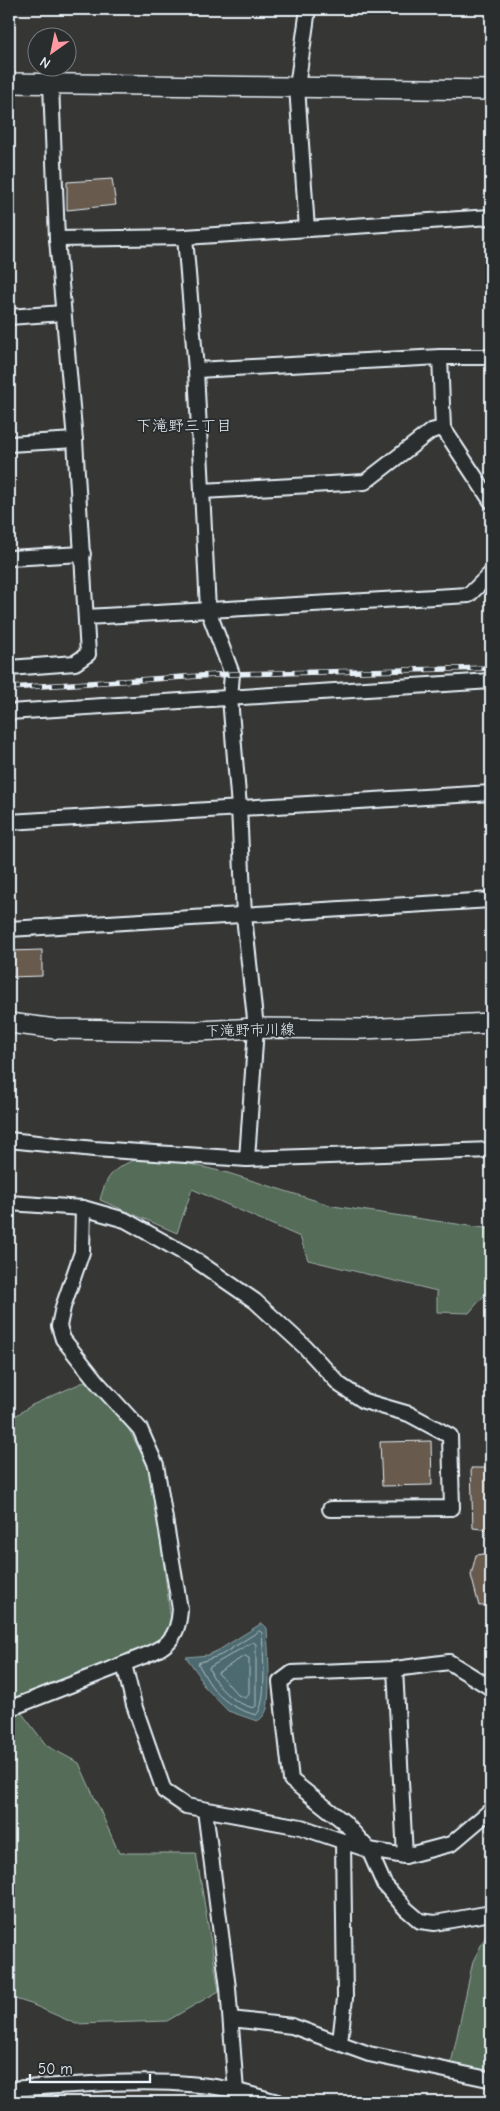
<svg xmlns="http://www.w3.org/2000/svg" width="500" height="2111" font-family="'Comic Neue','Klee One',sans-serif">
  <style>
    .green { fill: #556c59; stroke: #9eaea8 }
    .water { fill: #4d6b70; stroke: #8ba1a6 }
    .lines { fill: none; stroke-linecap: round; stroke-linejoin: round }
    .shore { stroke: #aabbc2; stroke-width: 1 }
    .building { fill: #675a4e; stroke: #e8f1f8 }
    .street-casing { stroke: #e8f1f8; stroke-width: 18 }
    .secondary-casing { stroke: #e8f1f8; stroke-width: 22 }
    .street { stroke: #2a2d2e; stroke-width: 14 }
    .secondary { stroke: #2a2d2e; stroke-width: 19 }
    .rail-casing { stroke: #e8f1f8; stroke-width: 5.5 }
    .rail { stroke: #2a2d2e; stroke-width: 4; stroke-dasharray: 11; stroke-linecap: butt }
    .labels { text-anchor: middle; dominant-baseline: central; stroke-width: 4; stroke-linejoin: round; paint-order: stroke }
    .street-label { font-size: 15px; fill: #e8f1f8; stroke: #2a2d2e }
    .neighbourhood-label { font-size: 16px; fill: #e8f1f8; stroke: #2a2d2e }
  </style>
  <rect width="100%" height="100%" fill="#363634"/>
  <filter id="ink" filterUnits="userSpaceOnUse"><feTurbulence type="fractalNoise" baseFrequency=".02" numOctaves="2"/><feDisplacementMap in="SourceGraphic" scale="10" xChannelSelector="R" yChannelSelector="G"/><feConvolveMatrix kernelMatrix="1 2 1 2 8 2 1 2 1" color-interpolation-filters="sRGB"/></filter>
  <g filter="url(#ink)">
    <g class="green">
      <path d="M140,1158h25l63,15 105,33 158,23v63h-4l-18,21 -32,-1v-21l-129,-31 -8,-23 -108,-48 -15,44 -77,-33c7,-27 15,-33 40,-42z"/>
      <polygon points="88,1380 126,1424 152,1474 172,1629 166,1639 11,1699 47,1746 79,1763 119,1853 196,1853 219,1991 167,2021 76,2024 31,2004 9,1997 9,1420 32,1405"/>
      <polygon points="491,1926 491,2071 451,2064 473,1961"/>
    </g>
    <path class="water" d="M262,1623l5,5c1,22 4,61 0,81 -2,5 -5,10 -10,12l-29,-10 -25,-26 -4,-10 -13,-18 22,-2 11,-5z"/>
    <g class="lines">
      <g class="shore">
        <path d="M260,1631l2,2c1,16 6,73 -6,82 -32,-9 -44,-24 -58,-52l23,-8z"/>
        <path d="M253,1642l3,2v62l-3,2c-21,-6 -37,-20 -44,-40z"/>
        <polygon points="245,1656 249,1658 249,1694 246,1698 238,1695 218,1673"/>
      </g>
    </g>
    <g class="building">
      <polygon points="112,179 116,205 67,210 67,182"/>
      <polygon points="42,950 42,976 9,977 9,951"/>
      <polygon points="431,1441 432,1485 382,1486 380,1442"/>
      <polygon points="471,1468 491,1468 491,1530 473,1528"/>
      <polygon points="491,1553 491,1605 479,1606 471,1575 476,1555"/>
    </g>
    <g class="lines">
      <defs>
        <g id="street">
          <polyline points="307,229 297,87 308,9"/>
          <polyline points="185,237 196,370 208,610 232,674 230,698 239,807 244,916 256,1028 247,1159"/>
          <polyline points="57,239 185,237 491,217"/>
          <polyline points="9,317 63,313"/>
          <polyline points="440,357 443,428 491,501"/>
          <polyline points="196,370 440,357 491,357"/>
          <polyline points="9,444 75,440"/>
          <polyline points="202,491 365,482 431,431 443,428"/>
          <polyline points="9,558 83,554"/>
          <polyline points="86,617 469,595 491,573"/>
          <polyline points="9,668 75,663 88,654 75,440 57,239 51,84"/>
          <polyline points="9,712 491,681"/>
          <polyline points="9,822 491,793"/>
          <polyline points="9,929 491,900"/>
          <polyline points="9,1140 94,1149 247,1159 491,1150"/>
          <polyline points="9,1203 83,1208 125,1220 191,1257 255,1301 305,1347 340,1385 364,1401 409,1414 450,1436 452,1508 330,1509"/>
          <path d="M83,1208l-1,44 -19,55 -4,19 4,13 34,43 43,47 16,36 24,144c-2,40 -24,41 -56,55l10,41 30,86 22,15 115,21 68,23 36,6 46,-12 40,-34"/>
          <polyline points="395,1669 292,1673 280,1682 291,1780 344,1822 369,1850 384,1884 406,1909 420,1921 435,1923 491,1913"/>
          <polyline points="16,1706 124,1664"/>
          <polyline points="205,1810 228,1988 236,2091"/>
          <polyline points="405,1856 395,1669 449,1662 491,1688"/>
          <polyline points="231,2019 292,2026 369,2054 488,2079"/>
          <polyline points="340,2042 345,1998 343,1841"/>
          <path d="M9,2089c74,-4 156,-14 228,2 14,3 27,8 41,11"/>
        </g>
        <g id="secondary">
          <polyline points="9,83 491,90"/>
          <polyline points="9,1023 56,1029 199,1031 256,1028 362,1029 491,1023"/>
        </g>
      </defs>
      <use href="#street" class="street-casing"/>
      <use href="#secondary" class="secondary-casing"/>
      <use href="#street" class="street"/>
      <use href="#secondary" class="secondary"/>
      <defs>
        <polyline id="rail" points="9,688 232,674 491,668"/>
      </defs>
      <use href="#rail" class="rail-casing"/>
      <use href="#rail" class="rail"/>
    </g>
  </g>
  <g class="labels">
    <g class="street-label">
      <text transform="translate(250 1030) rotate(-1)">下滝野市川線</text>
    </g>
    <g class="neighbourhood-label">
      <text x="184" y="426">下滝野三丁目</text>
    </g>
  </g>
  <rect width="500" height="2111" fill="none" stroke="#2a2d2e" stroke-width="30"/>
  <rect x="15" y="15" width="470" height="2081" fill="none" stroke="#e8f1f8" stroke-width="2" filter="url(#ink)"/>
  <g transform="translate(52 52) rotate(213)"><circle r="24" fill="#2a2d2e" stroke="#767b7f"/>
  <path d="M0-4L9 19L0 12L-9 19Z" fill="#ff9aa2"/>
  <text y="-8" font-size="14" font-weight="bold" text-anchor="middle" fill="#e8f1f8">N</text>
  </g>
  <path d="M30 2074v8h120v-8" fill="none" stroke="#e8f1f8" stroke-width="2.5"/>
  <text x="38" y="2074" font-size="15" fill="#e8f1f8" stroke="#2a2d2e" stroke-width="4" paint-order="stroke">50 m</text>
</svg>
